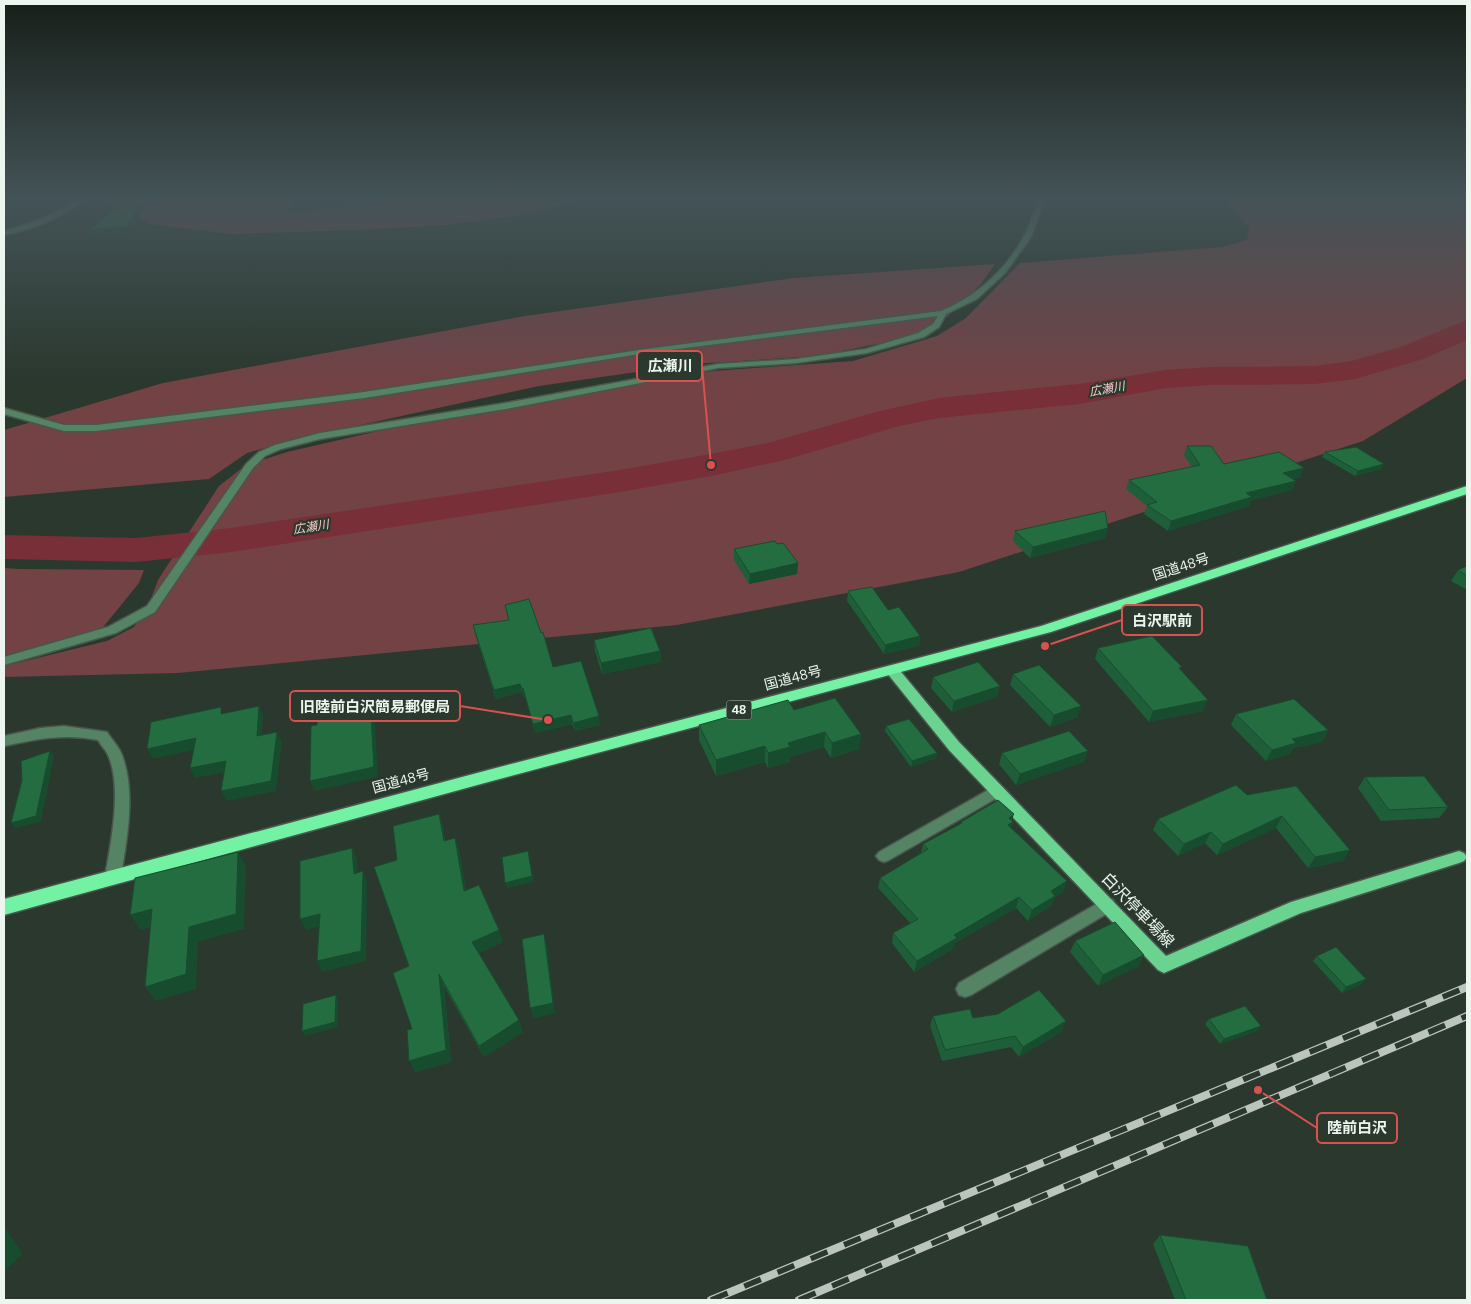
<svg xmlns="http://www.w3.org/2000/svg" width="1471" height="1304" font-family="Bitter,'Noto Sans JP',serif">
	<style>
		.green { fill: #724245 }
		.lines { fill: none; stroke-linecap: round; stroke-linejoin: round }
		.river { fill: #782f37; fill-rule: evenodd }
		.minor-casing { stroke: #49564d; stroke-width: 3 }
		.major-casing { stroke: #49564d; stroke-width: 3 }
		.highway-casing { stroke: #49564d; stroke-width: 3 }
		.minor { fill: #548463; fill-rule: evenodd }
		.major { fill: #6bd390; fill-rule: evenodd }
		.highway { fill: #72f2a2; fill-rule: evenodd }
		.rail-casing { stroke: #bbc5bd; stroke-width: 8 }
		.rail { stroke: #2a382e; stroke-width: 5.5; stroke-dasharray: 18; stroke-linecap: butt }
		.wall { fill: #1e5e38 }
		.shaded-wall { fill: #184c2e }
		.building { fill: #236d41; stroke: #184c2e }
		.labels { text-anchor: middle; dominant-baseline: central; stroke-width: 4.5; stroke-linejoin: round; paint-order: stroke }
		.far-water-label { font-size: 12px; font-style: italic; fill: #facbcd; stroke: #2a382e }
		.shield { fill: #2a382e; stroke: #b2bcb4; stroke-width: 1 }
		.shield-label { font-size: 12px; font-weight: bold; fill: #ecf5ee }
		.street-label { font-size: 14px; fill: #ecf5ee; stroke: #2a382e }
		.near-street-label { font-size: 16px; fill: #ecf5ee; stroke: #2a382e }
		.leader { fill: none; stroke: #da5150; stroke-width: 2 }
		.callout-dot { fill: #da5150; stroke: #2a382e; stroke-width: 2 }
		.callout { fill: #2a382e; stroke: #da5150; stroke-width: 2 }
		.callout-label { font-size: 15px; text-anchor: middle; font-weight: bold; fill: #ecf5ee }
	</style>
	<rect width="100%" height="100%" fill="#2a382e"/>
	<path class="green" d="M106 198H298L286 213 407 198H598L575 201 521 215 448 225 356 230 230 234 150 224 108 203Z
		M1219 198H1467V378L1363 441 959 572 677 625 178 673 4 677V666L107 641 134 627 149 604 158 580 219 486 246 465 287 452 504 402 654 378 713 371 853 361 937 336 966 318 1020 263 1222 247 1247 240 1249 227 1229 205Z
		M995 264 981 284 947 317 906 338 818 356 692 364 539 386 297 439 247 453 209 479 4 497V430L163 383 525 316 794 278Z
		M4 568 19 569 144 570 139 583 100 631 4 657Z"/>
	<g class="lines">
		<path class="river" d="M1467 320V340L1423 359 1355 379 1314 384 1210 385 1166 388 1079 404 939 418 899 426 785 460 711 476 620 492 231 552 136 562 4 559V535L136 538 231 528 620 470 711 454 768 443 880 411 939 398 1079 384 1166 370 1210 367 1314 366 1352 361 1401 347Z"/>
		<defs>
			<path id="minor" d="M78 198H85C62 219 33 229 4 235V231C31 224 55 215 78 198Z
				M1039 198H1045L1031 237 1005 273 977 299 946 314 939 327 924 337 867 353 796 363 718 368 511 408 320 439 281 449 265 456 253 468 155 612 116 633 4 665V657L108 627 147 606 246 464 259 452 275 445 320 433 511 402 718 364 796 359 866 349 918 333 933 324 938 316 646 353 364 398 96 431H64L4 414V408L64 425H96L364 392 646 349 941 311C991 290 1025 250 1039 198Z
				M64 726 107 732C112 740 119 747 122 755 136 792 127 838 121 876L119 881 113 883 107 881 105 876C111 843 123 784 107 753 104 748 100 744 98 740 65 733 36 739 4 746V736L41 728Z
				M997 785 1002 787 1004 791 1002 795 889 860 884 862 879 860 876 856 879 852Z
				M1107 898 1113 900 1115 905 1113 910 971 995 965 997 959 995 956 989 959 983Z"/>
			<path id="major" d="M892 666 897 667 959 742 1166 956 1291 902 1459 851 1464 853 1467 857 1464 861 1459 863 1301 913 1164 973 1158 970 949 750 887 673 886 670 887 667Z"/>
			<path id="highway" d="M1467 486V494L1051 632 492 781 4 915V899L492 769 1041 626Z"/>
		</defs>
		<use href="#minor" class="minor-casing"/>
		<use href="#major" class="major-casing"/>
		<use href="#highway" class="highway-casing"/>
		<use href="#minor" class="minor"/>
		<use href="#major" class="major"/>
		<use href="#highway" class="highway"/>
		<defs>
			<path id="rail" d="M711 1300 1467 987
				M799 1300 1467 1016"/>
		</defs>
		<use href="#rail" class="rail-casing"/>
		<use href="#rail" class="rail"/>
	</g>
	<path class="wall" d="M1187 446 1224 464 1300 477 1293 479 1296 481 1292 490 1251 500 1249 506 1168 531 1144 514 1147 506 1126 489 1129 480 1192 467 1184 455Z
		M1325 452 1382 469 1355 476 1322 457Z
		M1108 528 1105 538 1030 558 1013 541 1015 531Z
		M777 544 798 563 797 574 749 584 734 560V549Z
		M1467 566V590L1451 581 1458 570Z
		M848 591 888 610 920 636 919 646 884 654 847 601Z
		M505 605 553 667 600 725 575 731 572 724 535 733 525 697H523L522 692 496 699 475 634 473 625 508 620Z
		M594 640 660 651 661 662 602 674 595 651Z
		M1098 648 1203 711 1149 722 1095 659Z
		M1013 674 1081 706 1077 717 1050 727 1010 685Z
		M933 677 1000 686 997 697 952 712 931 688Z
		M794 710 861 734 859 749 831 758 824 747 790 757V762L768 768 765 762 716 776 699 740V725Z
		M1236 714 1328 730 1322 742 1293 748 1290 754 1266 761 1231 725Z
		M886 726 937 753 936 758 911 767 885 731Z
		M1002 753 1084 762 1016 785 999 764Z
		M1365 777 1448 807 1439 818 1381 821 1358 788Z
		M1296 786 1343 861 1308 868 1276 828 1217 855 1205 843 1178 856 1153 830 1158 819 1247 795Z
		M439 814 443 826 445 840 459 850 466 890 503 942 479 953 523 1032 484 1057 444 986 451 1062 415 1072 409 966 397 860Z
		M1012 821 1013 822 1011 828 1063 892 1055 897 1051 906 1028 921 1016 908 955 943 954 948 914 972 892 943 893 933 911 924 878 888 880 878 921 853 923 844 960 824 961 822Z
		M1075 941 1139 966 1098 986 1070 952Z
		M1317 956 1362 984 1342 993 1313 961Z
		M933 1016 973 1018 1066 1021 1061 1032 1019 1057 1011 1047 942 1061 930 1026Z
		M1209 1019 1257 1031 1220 1044 1205 1024Z
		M1160 1235 1267 1300H1175L1153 1244Z"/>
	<path class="shaded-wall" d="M145 198H151L129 232 91 236 89 230Z
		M1384 464 1382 469 1355 476 1358 471Z
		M1304 468 1300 477 1279 482 1283 473Z
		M1296 481 1292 490 1251 500 1249 506 1168 531 1171 521 1246 493Z
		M1108 528 1105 538 1030 558 1033 547Z
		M798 563 797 574 749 584 750 574Z
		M920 636 919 646 884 654 885 645Z
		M660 651 661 662 602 674 601 663Z
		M520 684 522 692 496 699 494 690Z
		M1000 686 997 697 952 712 954 701Z
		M523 688 525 697H523L522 689Z
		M352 697 355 708 354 728 350 718Z
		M1208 700 1203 711 1149 722 1153 711Z
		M259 706 263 716 261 746 257 736Z
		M1081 706 1077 717 1050 727 1054 715Z
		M371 714 375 724 378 777 315 791 310 781Z
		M571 715 572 724 535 733 533 724Z
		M599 716 600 725 575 731 573 723Z
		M1328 730 1322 742 1293 748 1290 754 1266 761 1272 750 1292 739Z
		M277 732 282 742 276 791 227 801 221 791Z
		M825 732 824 747 790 757V762L768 768V753L788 743Z
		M861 734 859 749 831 758 832 743Z
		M196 738 202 748 153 759 147 749Z
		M765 746V762L716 776V760Z
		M50 751 54 757 41 822 15 828 11 823Z
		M1088 751 1084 762 1016 785 1020 774Z
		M937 753 936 758 911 767 912 761Z
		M226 761 232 771 195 778 190 768Z
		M439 814 443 826 447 853 444 841Z
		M1014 814 1011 823 1013 822 1010 832 1005 836 1009 818Z
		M1282 816 1276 828 1217 855 1223 844Z
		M1211 832 1205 843 1178 856 1184 844Z
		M455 838 459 850 468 903 464 891Z
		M352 848 357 859 358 885 354 874Z
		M1350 850 1343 861 1308 868 1315 857Z
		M238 852 246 867 244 929 198 942 196 989 156 1001 145 987 189 927Z
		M529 856 534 882 507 888 505 883Z
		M363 871 367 883 366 961 322 972 317 961Z
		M1067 881 1063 892 1055 897 1051 906 1028 921 1032 910 1051 891Z
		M1019 897 1016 908 955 943 954 948 914 972 917 961 954 935Z
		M152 909 162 924 141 930 130 915Z
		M320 914 325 925 306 930 300 919Z
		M499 930 503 942 476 954 472 942Z
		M544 934 547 945 555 1013 533 1019 530 1008Z
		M1144 955 1139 966 1098 986 1103 975Z
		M439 974 444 986 451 1062 415 1072 409 1061Z
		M1366 979 1362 984 1342 993 1346 987Z
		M336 995 338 1000V1027L305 1036 302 1031Z
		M519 1020 523 1032 484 1057 479 1046Z
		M1066 1021 1061 1032 1019 1057 1023 1047Z
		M1261 1026 1257 1031 1220 1044 1224 1039Z
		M4 1227 23 1254 4 1271Z"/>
	<path class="building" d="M128 198H145L126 226 89 230Z
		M1187 446H1211L1224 464 1279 452 1304 468 1283 473 1296 481 1246 493 1252 497 1171 521 1147 505 1157 502 1129 480 1200 465Z
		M1356 447 1384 464 1358 471 1325 452Z
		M1105 511 1108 528 1033 547 1015 531Z
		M775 541 777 544 783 543 798 563 750 574 734 549Z
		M1467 566V576L1458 570Z
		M872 587 888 610 899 607 920 636 885 645 848 591Z
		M529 599 541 633 543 632 553 667 581 661 599 716 573 723 571 715 533 724 523 688 522 689 520 684 494 690 473 625 509 620 505 605Z
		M651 628 660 651 601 663 594 640Z
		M1152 636 1182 667 1179 668 1208 700 1153 711 1098 648Z
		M978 662 1000 686 954 701 933 677Z
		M1039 665 1081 706 1054 715 1013 674Z
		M352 697 350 718 371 714 374 767 310 781 311 726 317 725 319 703Z
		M835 698 861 734 832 743 825 732 788 743 790 747 768 753 765 746 716 760 699 725 788 700 794 710Z
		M1294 699 1328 730 1292 739 1296 743 1272 750 1236 714Z
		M259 706 257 736 277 732 271 781 221 791 226 761 190 768 196 738 147 749 151 722 221 707V714Z
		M909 719 937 753 912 761 886 726Z
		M1069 731 1088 751 1020 774 1002 753Z
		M50 751 36 816 11 823 22 780 21 761Z
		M1424 776 1448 807 1389 810 1365 777Z
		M1236 785 1247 795 1296 786 1350 850 1315 857 1282 816 1223 844 1211 832 1184 844 1158 819Z
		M998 800 1014 814 1009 818 1013 822 1008 825 1067 881 1051 891 1055 896 1032 910 1019 897 954 935 957 938 917 961 893 933 918 919 880 878 928 849 923 844 962 823 961 822Z
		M439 814 444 841 455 838 464 891 479 885 499 930 472 942 519 1020 479 1046 439 974 446 1050 409 1061 407 1030 412 1029 393 973 409 966 374 867 397 860 393 826Z
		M352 848 354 874 363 871 361 951 317 961 320 914 300 919V861Z
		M528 851 532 876 505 883 502 857Z
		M238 852 236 914 189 927 186 974 145 987 152 909 130 915 135 878Z
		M1115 922 1144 955 1103 975 1075 941Z
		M544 934 553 1003 530 1008 522 939Z
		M1336 947 1366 979 1346 987 1317 956Z
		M1039 990 1066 1021 1023 1047 1015 1036 945 1050 933 1016 970 1009 973 1018 998 1014Z
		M336 995 335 1022 302 1031 303 1004Z
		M1245 1006 1261 1026 1224 1039 1209 1019Z
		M1160 1235 1248 1246 1267 1300H1186Z"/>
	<linearGradient id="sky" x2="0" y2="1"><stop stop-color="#171f19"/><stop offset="0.52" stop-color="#445357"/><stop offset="1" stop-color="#445357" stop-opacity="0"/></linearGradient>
	<rect width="1471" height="381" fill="url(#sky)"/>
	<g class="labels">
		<g class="far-water-label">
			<text transform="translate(1107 389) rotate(-10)">広瀬川</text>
			<text transform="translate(311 527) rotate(-9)">広瀬川</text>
		</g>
		<rect class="shield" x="726.5" y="700.5" width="25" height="19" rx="4"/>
		<g class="shield-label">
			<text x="739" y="710">48</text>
		</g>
		<g class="street-label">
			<text transform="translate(1181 567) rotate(-18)">国道48号</text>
			<text transform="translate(793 678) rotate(-15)">国道48号</text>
			<text transform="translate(401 781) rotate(-15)">国道48号</text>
		</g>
		<g class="near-street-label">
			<text transform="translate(1138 910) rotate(46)">白沢停車場線</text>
		</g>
	</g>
	<path class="leader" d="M711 465L702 366M1045 646L1122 620M548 720L460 706M1258 1090L1317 1128"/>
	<g class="callout-dot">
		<circle cx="711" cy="465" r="5"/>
		<circle cx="1045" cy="646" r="5"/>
		<circle cx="548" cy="720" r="5"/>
		<circle cx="1258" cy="1090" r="5"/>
	</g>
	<g class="callout">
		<rect x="637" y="351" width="65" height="30" rx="5"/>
		<rect x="1122" y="605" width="80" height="30" rx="5"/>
		<rect x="290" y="691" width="170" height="30" rx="5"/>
		<rect x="1317" y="1113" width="80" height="30" rx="5"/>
	</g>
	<g class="callout-label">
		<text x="670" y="371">広瀬川</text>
		<text x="1162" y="626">白沢駅前</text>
		<text x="375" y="712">旧陸前白沢簡易郵便局</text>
		<text x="1357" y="1133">陸前白沢</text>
	</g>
	<rect width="1471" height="1304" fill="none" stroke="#ecf5ee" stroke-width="10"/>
</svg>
